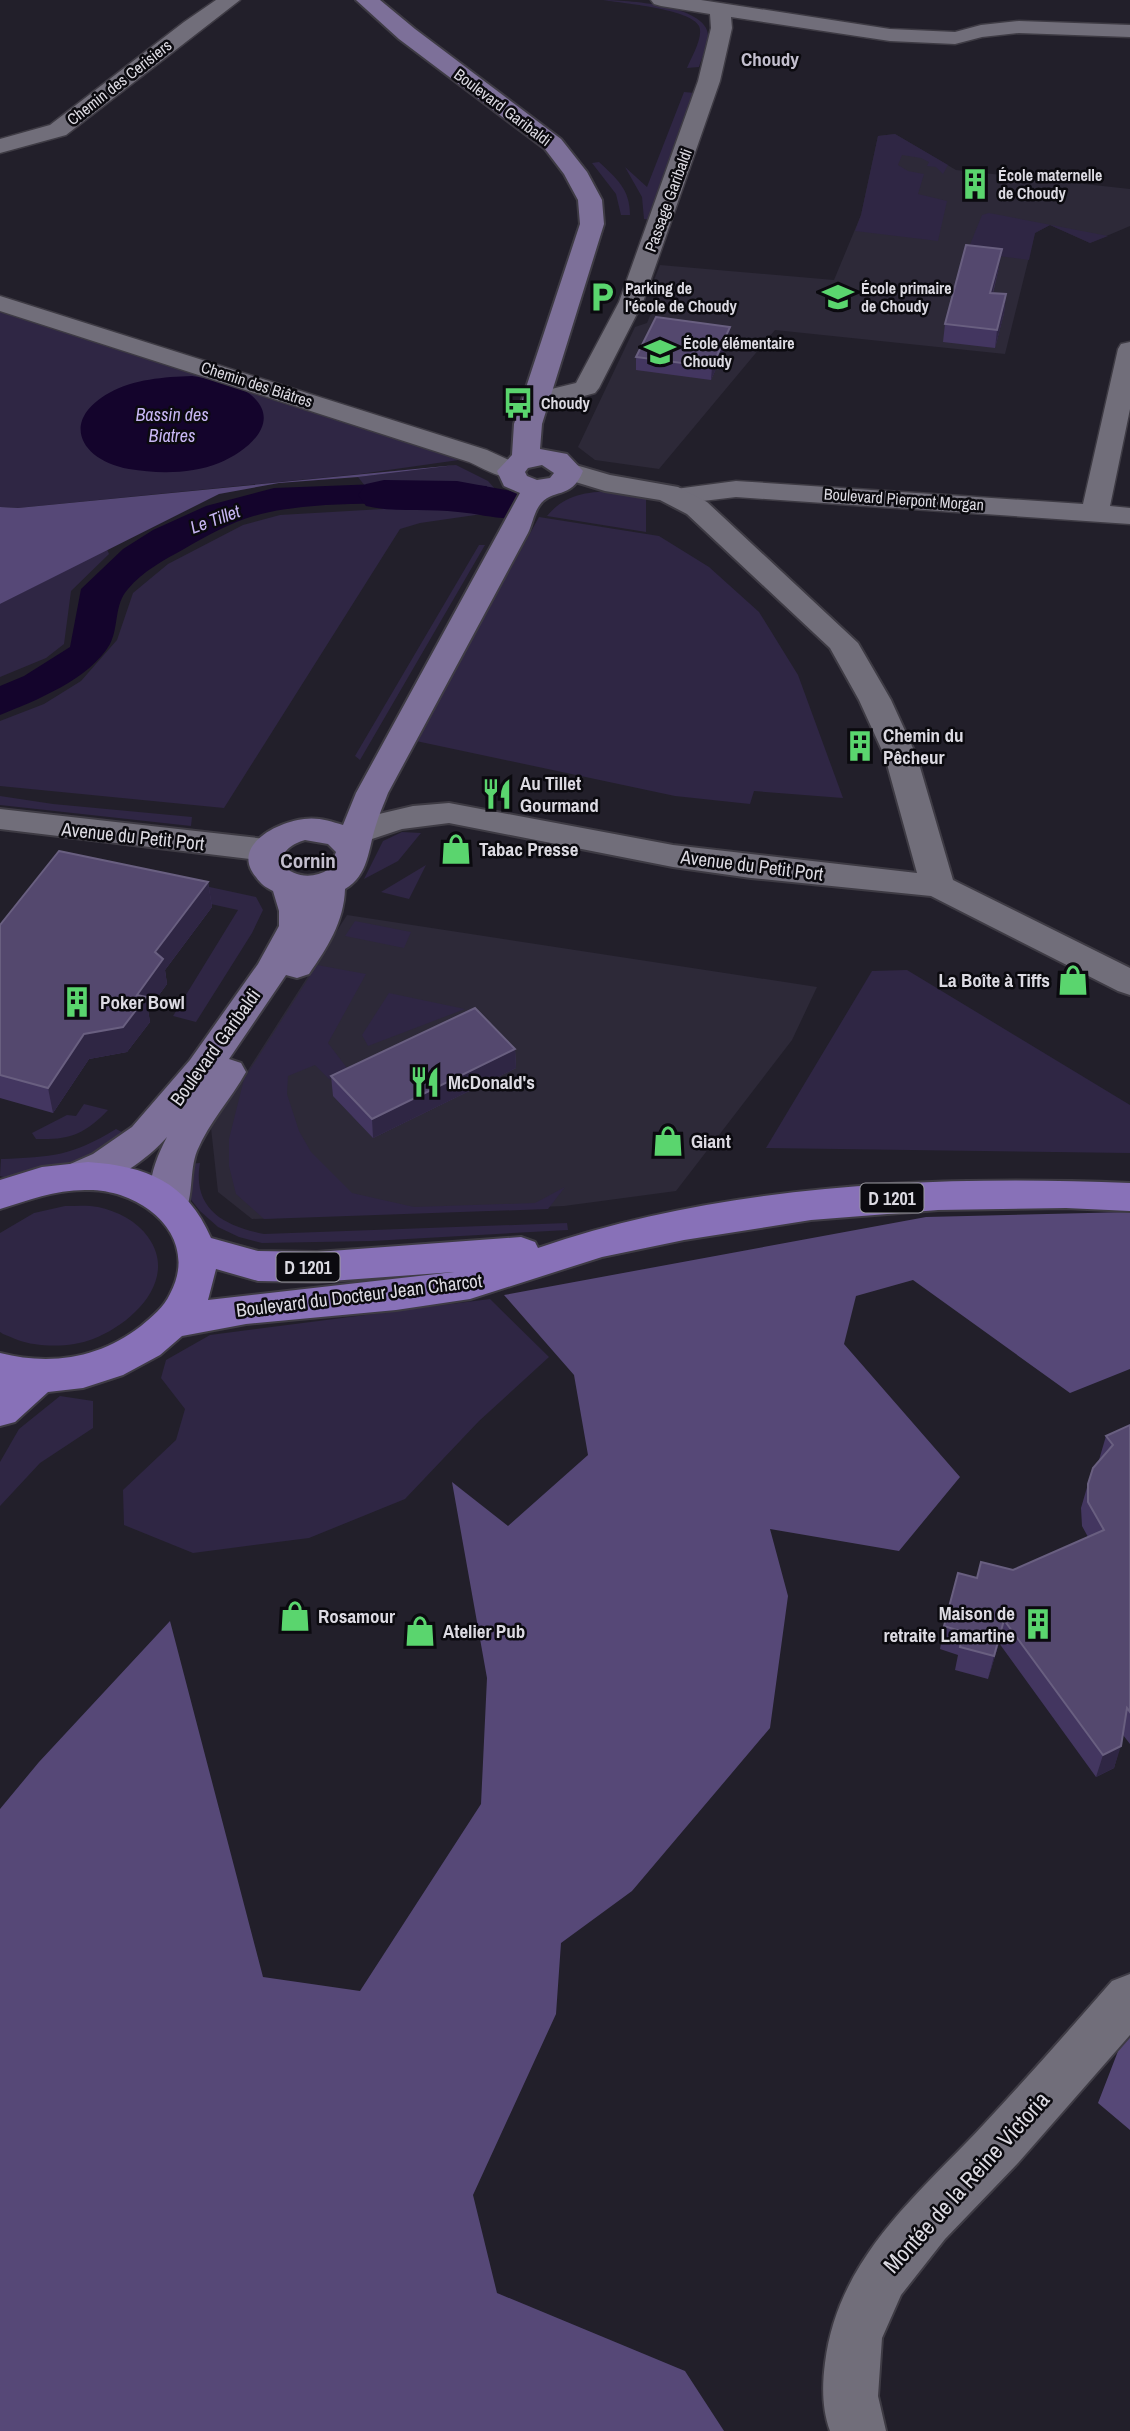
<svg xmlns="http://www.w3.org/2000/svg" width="1130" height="2431" font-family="'Archivo Narrow',sans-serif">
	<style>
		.built { fill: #2d2938 }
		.green { fill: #2f2644 }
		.forest { fill: #564877 }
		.water { fill: #14042c }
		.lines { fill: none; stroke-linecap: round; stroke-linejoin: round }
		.river { fill: #14042c; fill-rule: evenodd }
		.minor-casing { stroke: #3e3b44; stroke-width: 3 }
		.tertiary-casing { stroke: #3e3b44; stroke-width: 4 }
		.secondary-casing { stroke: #3e3b44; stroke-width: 4 }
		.primary-casing { stroke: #3e3b44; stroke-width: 4 }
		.minor { fill: #716e7a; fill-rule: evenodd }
		.tertiary { fill: #716e7a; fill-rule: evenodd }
		.secondary { fill: #7d7099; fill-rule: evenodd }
		.primary { fill: #8871b8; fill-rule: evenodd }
		.wall { fill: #433660 }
		.shaded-wall { fill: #2f2644 }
		.building { fill: #54486e; stroke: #695f80; stroke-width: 2 }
		.labels { text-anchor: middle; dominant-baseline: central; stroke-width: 5; stroke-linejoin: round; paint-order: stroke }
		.far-street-label { font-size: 16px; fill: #dcdae2; stroke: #0b0a0f }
		.far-poi-label { font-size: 16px; font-weight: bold; fill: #dcdae2; stroke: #0b0a0f; text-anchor: start }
		.far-water-label { font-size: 18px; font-style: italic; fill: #c8b7f4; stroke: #0b0a0f }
		.shield { fill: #0b0a0f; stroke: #9d9ca3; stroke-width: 2 }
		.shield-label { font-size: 18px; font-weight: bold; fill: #dcdae2 }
		.far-quarter-label { font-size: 19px; font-weight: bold; fill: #c3bfce; stroke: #0b0a0f }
		.poi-label { font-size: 19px; font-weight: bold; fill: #dcdae2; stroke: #0b0a0f; text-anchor: start }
		.street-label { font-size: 19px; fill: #dcdae2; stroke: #0b0a0f }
		.neighbourhood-label { font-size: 21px; font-weight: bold; fill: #c3bfce; stroke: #0b0a0f }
		.near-street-label { font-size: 23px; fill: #dcdae2; stroke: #0b0a0f }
	</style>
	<rect width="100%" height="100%" fill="#221f2a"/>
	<path class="built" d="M895 134 956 170 1130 189V226L1090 243 1050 225 1035 233 1005 354 775 330 659 469 595 460 578 447 635 327 647 323 660 291 652 285 660 265 834 280 861 215 878 136Z
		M347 915 817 987 792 1040 676 1191 564 1206 252 1219 218 1192 211 1128Z"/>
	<path class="green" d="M603 0C625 0 707 5 708 35 709 44 702 57 699 67L687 68C691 58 704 37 699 26 691 9 621 3 603 0Z
		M684 92 695 93 652 220 644 219 642 197 625 167 647 187Z
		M895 134 948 165 943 174 936 167 927 166 929 162 921 158 902 155 898 165 908 171 924 174 918 194 947 201 938 241 855 231 861 215 878 136Z
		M599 162C617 179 630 189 630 215H621L616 194 592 163Z
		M989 213 1108 236 1090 243 1050 225 1035 233 1029 260 967 252 982 215Z
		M0 309 466 459 360 474 18 508 0 507Z
		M456 465 488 481 505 500 496 512 420 523 400 529 224 808 0 786V721L44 704 81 681 117 640 133 593 168 564 243 525 280 515 383 509 358 477Z
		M615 491 646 499V532L547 516C566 493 588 492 615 491Z
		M539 517 659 536 709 567 759 612 798 675 843 798 754 791 750 804 675 796 416 741Z
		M479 545H485L360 760 355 756Z
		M107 549 109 554 71 591 64 644 46 658 0 677V604Z
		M0 796 53 804 192 817 191 826 0 805Z
		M402 832 421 833 398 861 364 879 383 841Z
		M89 861 256 897 263 910 252 933 196 1022 173 1016 238 910 79 875Z
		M426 865 409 899 381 892Z
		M355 921 411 932 404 948 345 936Z
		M317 965 366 974 328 1043 350 1072 329 1079 315 1065 288 1076 287 1094 299 1131 311 1152 352 1193 414 1207 535 1203 565 1187 548 1209 264 1219 236 1194 229 1166V1139L244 1079Z
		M907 970 1130 1105V1153L766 1148 872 971Z
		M389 993 465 1009 368 1046 362 1035Z
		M84 1104 108 1110C84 1135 69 1140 36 1139L32 1133 67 1115 76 1116Z
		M116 1129 126 1134 97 1152 66 1164 28 1171 7 1178 0 1176 1 1159C52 1157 72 1156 116 1129Z
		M200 1163C192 1209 224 1226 264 1234L567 1223 568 1230 372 1241 262 1243 239 1237 218 1227 200 1211 188 1196V1164Z
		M65 1206C76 1206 88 1205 98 1207 117 1211 137 1221 148 1237 179 1280 132 1324 93 1339 75 1346 53 1347 34 1344 24 1343 13 1338 3 1334L0 1332V1233L34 1213Z
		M490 1299 549 1357 479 1421 405 1499 309 1538 193 1553 124 1525 123 1490 176 1440 185 1409 161 1378 166 1360 210 1335Z
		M60 1396 93 1401V1428L40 1463 0 1506V1462L19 1429Z"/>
	<path class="forest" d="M456 465 358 477 279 483 219 494 0 604V507L18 508Z
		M1130 1212V1369L1070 1393 913 1280 856 1296 844 1344 960 1477 899 1551 770 1529 788 1596 770 1728 632 1891 561 1943 556 2014 473 2195 497 2293 685 2371 724 2431H0V1809L39 1762 170 1621 263 1977 360 1991 481 1804 487 1678 452 1482 508 1526 588 1455 574 1375 504 1295 926 1217Z
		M1130 2020V2130L1098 2103Z"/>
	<path class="water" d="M192 376C209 379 228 381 244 390 287 417 251 450 219 463 192 474 158 474 129 469 81 461 59 421 109 393 134 379 164 377 192 376Z
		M404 483 487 486 478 507C415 504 321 499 261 514 233 521 208 535 184 549 164 560 143 571 128 589 114 604 119 627 110 644 90 679 35 701 0 715V686L24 676 70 647 81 589 123 549 153 530 206 506 274 488Z"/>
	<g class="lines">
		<path class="river" d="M384 480 457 481 527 494 535 505 527 516C503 522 483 514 458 512 427 508 396 513 366 506L358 495 366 484Z"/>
		<defs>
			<path id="minor" d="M216 0H240L66 135 0 153V139L50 125 184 22Z
				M651 0H701L890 29 955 32 981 25 1019 21 1130 25V37L1019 33 982 37 955 44 890 41 731 17 732 28 720 81 643 302 599 388 595 393C575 398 547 410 527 405L523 400 527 395 576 383 619 302 698 81 711 28 710 14 661 6 654 4Z
				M0 296 487 450 520 465 524 471 520 477C502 481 485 469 469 462L0 311Z
				M1130 342V409L1110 506 1130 508V524L736 497 678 504 668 502 665 496 668 490 736 481 1083 504 1118 349 1121 344Z"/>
			<path id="tertiary" d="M569 463 610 475 678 487 707 502 858 643 891 700 917 757 953 880 1130 968V995L1118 991 931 896 751 878 673 867 449 823 402 829 357 844 345 840 340 833 345 826 379 814 413 806 449 803 673 845 917 873 885 757 859 700 830 648 687 514 660 500 605 491 559 477 555 471 559 465Z
				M0 809 266 839 278 842 283 850 278 858 266 861 0 829Z
				M1130 1974V2035L1018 2163 945 2239 901 2295 882 2338 878 2396 886 2431H830C822 2409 822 2386 825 2363 838 2258 917 2196 984 2124 1028 2077 1070 2029 1112 1981Z"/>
			<path id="secondary" d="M356 0H380L415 29 561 139 587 172 602 200 604 224 542 424 540 449 567 454 583 471C571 501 552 487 539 506 534 513 532 525 528 533L388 793C384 804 379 814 376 825 368 849 369 875 345 889 344 922 327 948 309 974L297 978 286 975 229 1059 241 1063 246 1072C231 1099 209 1122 197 1151 189 1171 194 1196 184 1214L170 1218 156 1214C143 1190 155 1160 167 1137 146 1161 100 1195 68 1185L62 1175 68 1165 93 1154 132 1127 190 1060 258 964 279 926V911L273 891C265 887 261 884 256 877 230 846 277 822 304 819 318 817 330 821 343 825L356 793 520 493 504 486 497 471 512 455 514 424 580 224 578 200 564 174 545 149 399 39ZM542 465 554 473 550 478 537 480 527 476 525 472 528 468ZM305 840 328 844 336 852 329 869C314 879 294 878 282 864 282 850 292 844 305 840Z"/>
			<path id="primary" d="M88 1162C146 1166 187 1182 211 1238L258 1251 317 1252 521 1237 535 1242 538 1248C724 1184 935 1175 1130 1183V1211L1066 1208 938 1210 811 1220 684 1240 602 1257 470 1299 396 1310 246 1324 182 1336 160 1355 123 1375 83 1388 48 1392 15 1422 0 1426V1353C51 1366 100 1358 141 1326 152 1317 164 1307 170 1294 201 1236 142 1190 89 1190 57 1189 29 1200 0 1209V1180L42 1167ZM216 1269 258 1281 317 1282 454 1272 208 1300Z"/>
		</defs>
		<use href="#minor" class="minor-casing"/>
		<use href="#tertiary" class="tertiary-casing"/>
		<use href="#secondary" class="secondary-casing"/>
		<use href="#primary" class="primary-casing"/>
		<use href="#minor" class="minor"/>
		<use href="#tertiary" class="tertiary"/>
		<use href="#secondary" class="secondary"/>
		<use href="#primary" class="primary"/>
	</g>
	<path class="wall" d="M999 267 993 293 1006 294 1004 313 995 348 943 342 945 324Z
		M730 327 729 339 711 380 636 370V357Z
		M208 882 212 907 165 970 167 984 148 1010 150 1022 127 1052 89 1059 53 1113 0 1098V925Z
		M515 1049 516 1068 373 1138 333 1096 331 1076Z
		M1130 1425V1744L1123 1735 1114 1768 1096 1777 999 1643 988 1679 955 1670 958 1655 940 1649 944 1626 977 1578 1013 1570 1088 1537 1082 1526 1081 1508 1088 1484 1100 1461 1099 1460 1106 1436Z"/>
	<path class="shaded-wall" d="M1002 249 999 267 988 311 990 293Z
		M1006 294 1004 313 995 348 997 330Z
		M730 327 729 339 711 380 712 367Z
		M208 882 212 907 165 970 167 984 148 1010 150 1022 127 1052 89 1059 53 1113 48 1088 84 1034 137 995 155 952Z
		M515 1049 516 1068 373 1138 372 1119Z
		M1004 1620 999 1643 988 1679 994 1656Z
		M1121 1746 1114 1768 1096 1777 1103 1755Z"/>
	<path class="building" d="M966 245 1002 249 990 293 1006 294 997 330 945 324Z
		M656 317 730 327 712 367 636 357Z
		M59 851 208 882 155 952 163 959 137 995 146 997 123 1027 84 1034 48 1088 0 1075V925Z
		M475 1008 515 1049 372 1119 331 1076Z
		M1130 1425V1712L1127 1708 1121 1746 1103 1755 1004 1620 994 1656 960 1647 963 1632 944 1626 958 1573 977 1578 981 1562 1013 1570 1104 1530 1088 1502V1484L1093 1468 1113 1445 1106 1436Z"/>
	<defs>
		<symbol id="building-bare" viewBox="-9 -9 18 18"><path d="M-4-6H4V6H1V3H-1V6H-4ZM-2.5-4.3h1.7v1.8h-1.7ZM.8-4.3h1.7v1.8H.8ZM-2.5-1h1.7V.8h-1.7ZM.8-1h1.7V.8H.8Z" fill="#5ad56e" stroke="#0b0a0f" stroke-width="2.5" paint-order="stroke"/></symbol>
		<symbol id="parking-bare" viewBox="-9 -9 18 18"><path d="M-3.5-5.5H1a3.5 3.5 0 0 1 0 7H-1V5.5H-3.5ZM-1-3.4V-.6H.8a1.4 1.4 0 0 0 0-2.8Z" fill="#5ad56e" stroke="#0b0a0f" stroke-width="2.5" paint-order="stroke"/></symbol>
		<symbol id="school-bare" viewBox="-9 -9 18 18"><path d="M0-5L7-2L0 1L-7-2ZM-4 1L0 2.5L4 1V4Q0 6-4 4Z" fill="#5ad56e" stroke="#0b0a0f" stroke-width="2.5" paint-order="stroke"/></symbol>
		<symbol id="bus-bare" viewBox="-9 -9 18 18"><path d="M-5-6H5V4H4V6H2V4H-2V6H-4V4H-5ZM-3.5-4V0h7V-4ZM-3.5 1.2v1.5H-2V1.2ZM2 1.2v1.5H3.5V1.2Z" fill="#5ad56e" stroke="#0b0a0f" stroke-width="2.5" paint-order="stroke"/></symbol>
		<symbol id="restaurant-bare" viewBox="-9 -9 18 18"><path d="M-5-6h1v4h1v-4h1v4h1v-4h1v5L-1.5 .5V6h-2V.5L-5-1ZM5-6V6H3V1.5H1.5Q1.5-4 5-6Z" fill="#5ad56e" stroke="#0b0a0f" stroke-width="2.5" paint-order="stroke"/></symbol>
		<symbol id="shop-bare" viewBox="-9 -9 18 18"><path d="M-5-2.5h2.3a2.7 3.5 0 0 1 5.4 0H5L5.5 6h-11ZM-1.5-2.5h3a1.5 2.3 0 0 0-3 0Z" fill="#5ad56e" stroke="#0b0a0f" stroke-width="2.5" paint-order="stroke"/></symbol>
	</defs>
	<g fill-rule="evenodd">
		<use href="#building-bare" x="953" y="162" width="44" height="44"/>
		<use href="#parking-bare" x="580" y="275" width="44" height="44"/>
		<use href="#school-bare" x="816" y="275" width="44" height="44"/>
		<use href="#school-bare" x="638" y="330" width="44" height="44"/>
		<use href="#bus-bare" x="496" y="381" width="44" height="44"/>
		<use href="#building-bare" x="838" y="724" width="44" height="44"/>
		<use href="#restaurant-bare" x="475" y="772" width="44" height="44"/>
		<use href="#shop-bare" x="434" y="827" width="44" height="44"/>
		<use href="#shop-bare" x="1051" y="958" width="44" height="44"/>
		<use href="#building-bare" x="55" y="980" width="44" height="44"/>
		<use href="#restaurant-bare" x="403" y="1060" width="44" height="44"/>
		<use href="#shop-bare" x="646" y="1119" width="44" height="44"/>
		<use href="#shop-bare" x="273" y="1594" width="44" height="44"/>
		<use href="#building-bare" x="1016" y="1602" width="44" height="44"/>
		<use href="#shop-bare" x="398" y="1609" width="44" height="44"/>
	</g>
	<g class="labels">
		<g class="far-street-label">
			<text transform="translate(119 82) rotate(-38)">Chemin des Cerisiers</text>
			<text transform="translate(503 107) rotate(37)">Boulevard Garibaldi</text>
			<text transform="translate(668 200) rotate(-70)">Passage Garibaldi</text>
			<text transform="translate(257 384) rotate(18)">Chemin des Biâtres</text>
			<text transform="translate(904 499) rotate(4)">Boulevard Pierpont Morgan</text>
		</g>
		<g class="far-poi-label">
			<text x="998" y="175">École maternelle<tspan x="998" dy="18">de Choudy</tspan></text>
			<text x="625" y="288">Parking de<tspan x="625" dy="18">l'école de Choudy</tspan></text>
			<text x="861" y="288">École primaire<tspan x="861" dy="18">de Choudy</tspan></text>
			<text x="683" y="343">École élémentaire<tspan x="683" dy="18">Choudy</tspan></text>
			<text x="541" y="403">Choudy</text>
		</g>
		<g class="far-water-label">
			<text x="172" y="414">Bassin des<tspan x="172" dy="21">Biatres</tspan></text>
			<text transform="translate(215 519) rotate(-20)">Le Tillet</text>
		</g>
		<g class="shield">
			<rect x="860.5" y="1183.5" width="63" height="29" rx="5"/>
			<rect x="276.5" y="1252.5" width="63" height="29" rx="5"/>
		</g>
		<g class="shield-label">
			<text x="892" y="1198">D 1201</text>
			<text x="308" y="1267">D 1201</text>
		</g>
		<g class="far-quarter-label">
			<text x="770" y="59">Choudy</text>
		</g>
		<g class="poi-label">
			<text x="883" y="735">Chemin du<tspan x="883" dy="22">Pêcheur</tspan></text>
			<text x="520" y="783">Au Tillet<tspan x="520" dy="22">Gourmand</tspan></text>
			<text x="479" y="849">Tabac Presse</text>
			<text x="1050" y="980" text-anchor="end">La Boîte à Tiffs</text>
			<text x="100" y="1002">Poker Bowl</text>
			<text x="448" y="1082">McDonald's</text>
			<text x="691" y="1141">Giant</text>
			<text x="1015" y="1613" text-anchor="end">Maison de<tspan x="1015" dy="22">retraite Lamartine</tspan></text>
			<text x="318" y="1616">Rosamour</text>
			<text x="443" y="1631">Atelier Pub</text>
		</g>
		<g class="street-label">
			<text transform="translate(133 836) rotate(6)">Avenue du Petit Port</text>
			<text transform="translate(752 865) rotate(7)">Avenue du Petit Port</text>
			<text transform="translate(215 1047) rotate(-54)">Boulevard Garibaldi</text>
			<text transform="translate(359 1295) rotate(-7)">Boulevard du Docteur Jean Charcot</text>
		</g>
		<g class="neighbourhood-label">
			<text x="308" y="860">Cornin</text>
		</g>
		<g class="near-street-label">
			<text transform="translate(966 2182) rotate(-48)">Montée de la Reine Victoria</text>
		</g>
	</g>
</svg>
